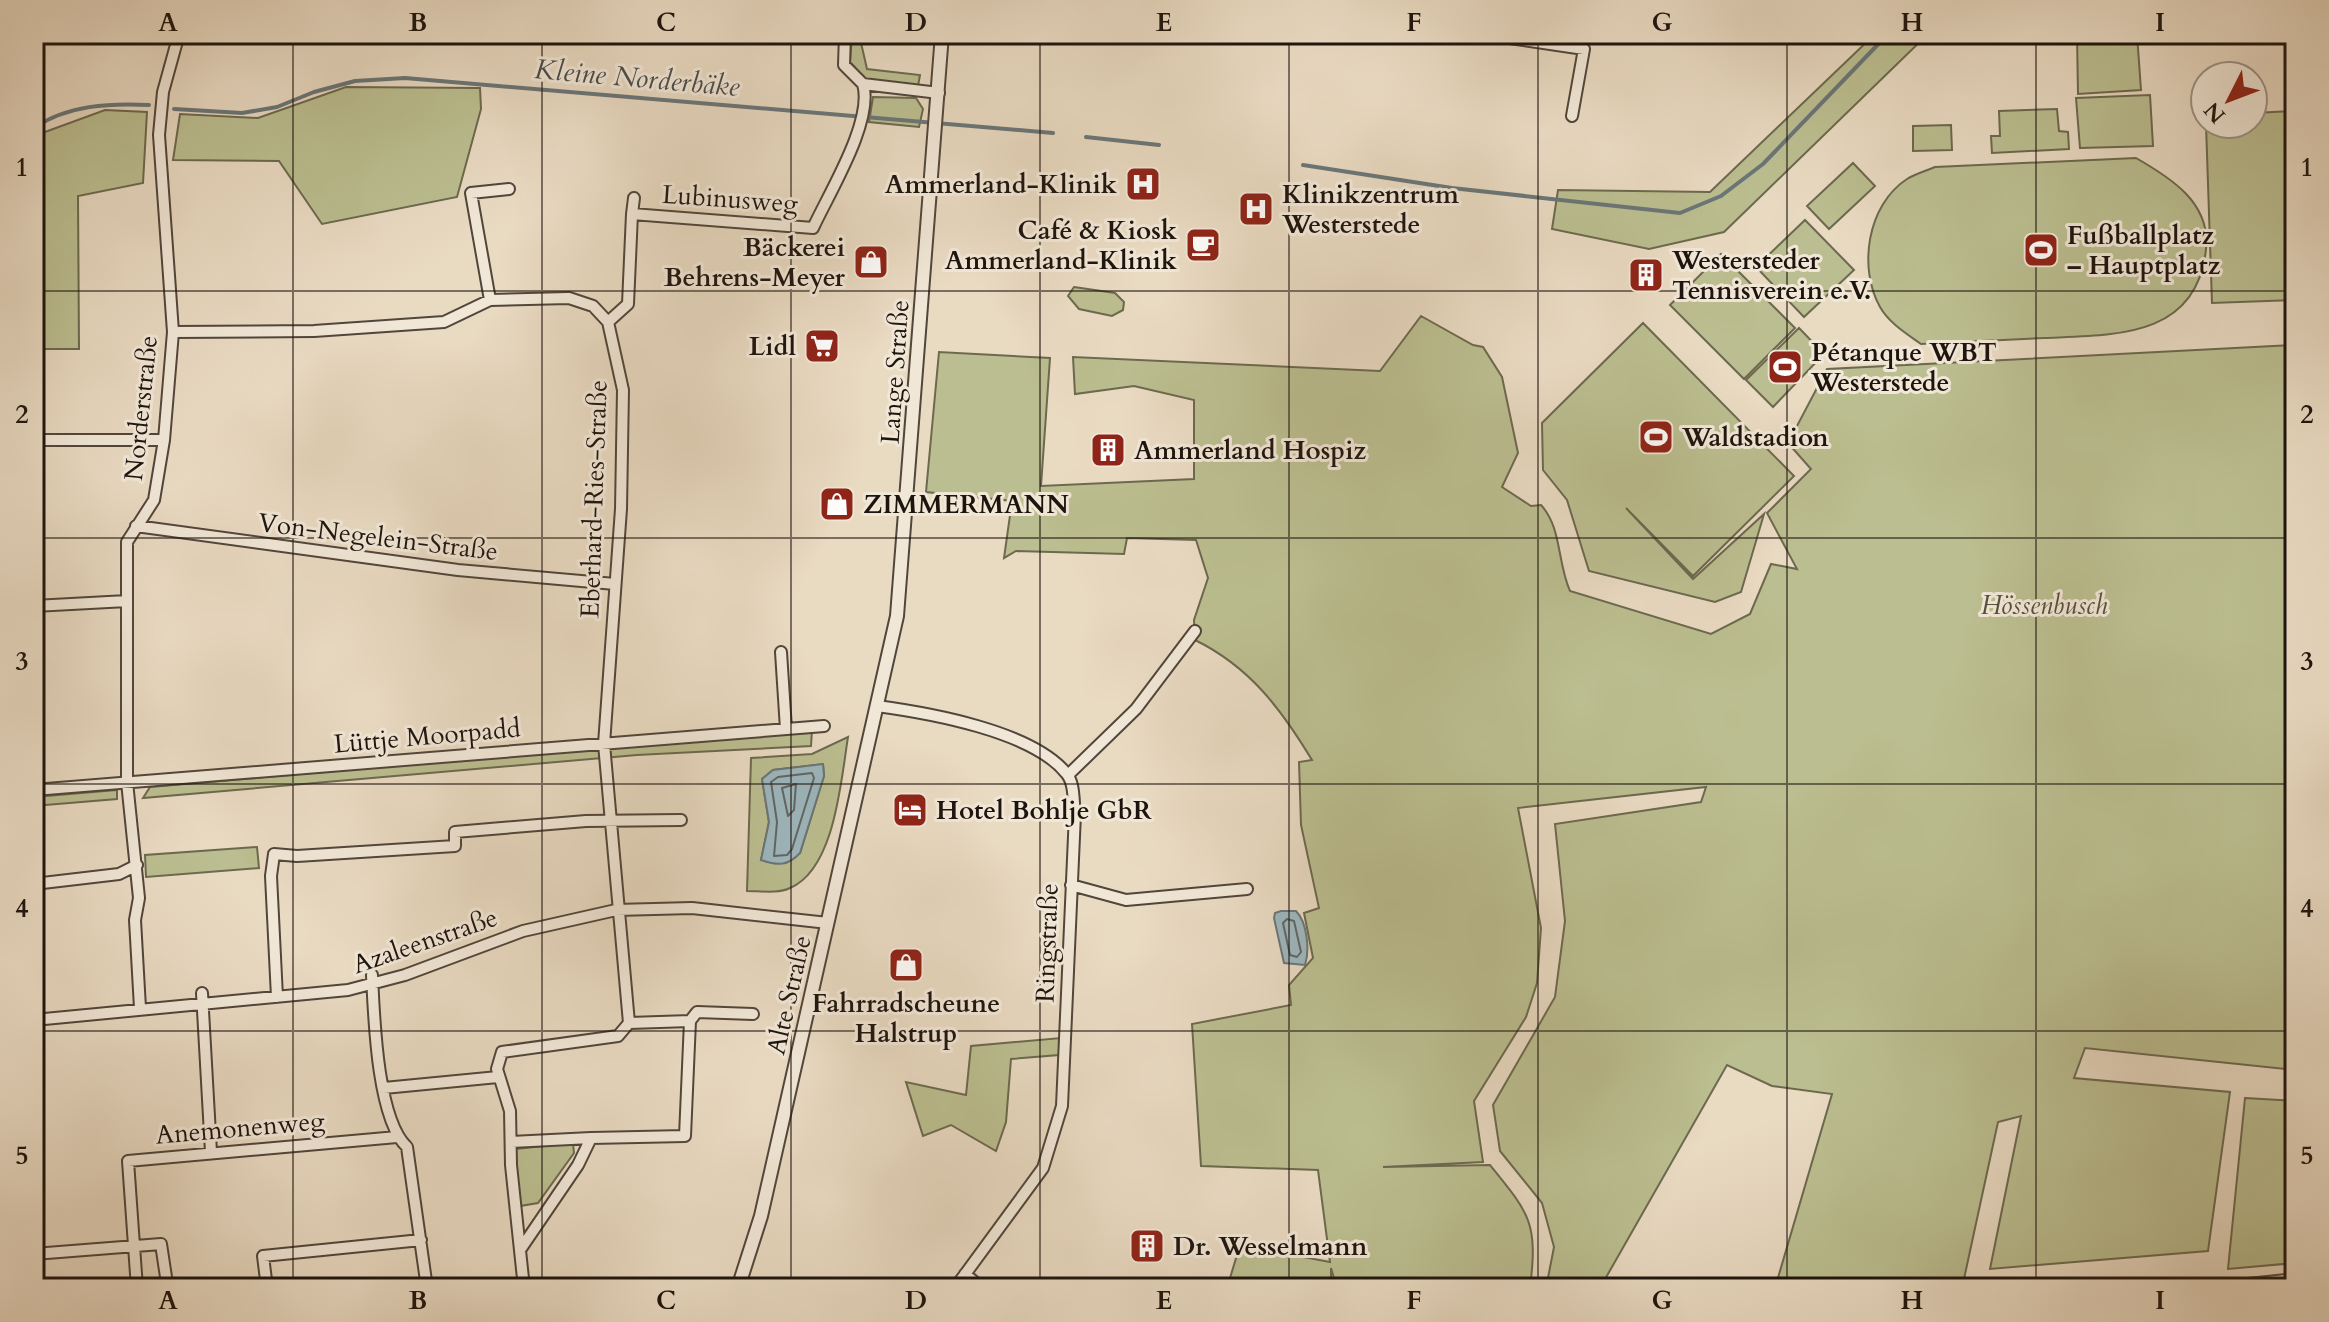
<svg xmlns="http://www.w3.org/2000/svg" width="2329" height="1322" font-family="Cardo,serif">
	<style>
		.green { fill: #bbbe90; stroke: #6c694f; stroke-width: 2; fill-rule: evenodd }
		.water { fill: #9db7be; stroke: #6a7678; stroke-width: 2 }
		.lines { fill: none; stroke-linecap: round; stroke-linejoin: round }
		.shore { stroke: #5e6666; stroke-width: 2 }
		.stream { stroke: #6a7678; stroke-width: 4 }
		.minor-casing { stroke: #51463b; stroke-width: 14 }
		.tertiary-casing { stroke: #51463b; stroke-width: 16 }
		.minor { stroke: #f1e7d7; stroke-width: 10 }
		.tertiary { stroke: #f1e7d7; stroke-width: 12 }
		.grid { fill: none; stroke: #1e140e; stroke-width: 2; stroke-opacity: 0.55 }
		.labels { text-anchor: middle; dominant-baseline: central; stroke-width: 6; stroke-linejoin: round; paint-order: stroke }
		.poi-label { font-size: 26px; font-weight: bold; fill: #1e140e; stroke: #f1e7d7; text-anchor: start }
		.street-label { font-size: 26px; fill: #1e140e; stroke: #f1e7d7 }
		.park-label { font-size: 26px; font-style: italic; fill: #55503c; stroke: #f1e7d7 }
		.water-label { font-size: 28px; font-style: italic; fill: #4a4d4c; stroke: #f1e7d7 }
		.neatline { fill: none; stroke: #1e140e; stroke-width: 3 }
		.grid-label { font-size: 26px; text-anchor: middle; font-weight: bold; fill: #1e140e }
	</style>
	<rect width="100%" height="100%" fill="#e9dac2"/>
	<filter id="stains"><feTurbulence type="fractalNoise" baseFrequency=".0025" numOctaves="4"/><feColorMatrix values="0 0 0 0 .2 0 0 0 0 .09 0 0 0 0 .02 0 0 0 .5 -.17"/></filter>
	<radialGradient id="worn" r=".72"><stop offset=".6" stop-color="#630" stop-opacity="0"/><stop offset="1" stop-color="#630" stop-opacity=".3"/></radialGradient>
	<path class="green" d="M852 34H859L867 69 920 75 918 86 865 79 850 62Z
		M1875 34H1928L1724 232 1649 249 1552 229 1558 190 1710 192Z
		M2077 34H2137L2141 90 2078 94Z
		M346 87 480 88 481 109 457 197 322 224 279 161 173 160 180 114 258 118Z
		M2150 95 2153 146 2080 148 2076 98Z
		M873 97 916 98 923 109 919 127 869 122Z
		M2057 109 2059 131 2068 132 2069 149 1992 153 1991 136H2000L1999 111Z
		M105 110 147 112 143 183 78 196 79 349H34V136Z
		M2295 111V300L2212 303 2206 124H2253V113Z
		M1951 125 1952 150 1913 151V126Z
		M2136 158C2171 178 2211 203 2206 249 2197 339 2113 335 2044 338 2003 340 1962 342 1921 344 1907 334 1889 323 1880 307 1858 268 1867 205 1907 179 1915 174 1926 171 1935 167Z
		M1853 163 1875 186 1829 229 1807 206Z
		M1805 220 1854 270 1804 317 1756 267Z
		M1721 254 1795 328 1744 379 1670 305Z
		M1074 287 1115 293 1124 302 1123 310 1112 316 1079 309 1068 296Z
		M1421 316 1473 345 1483 347 1502 377 1518 453 1502 487 1531 506 1541 505C1562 528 1557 562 1570 591L1711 634 1750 614 1771 564 1797 569 1767 513 1811 469 1788 443 1827 369 2295 345V1070L2085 1048 2074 1078 2230 1092 2208 1251 1990 1269 2021 1116 1998 1122 1962 1288H1775L1832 1094 1772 1086 1727 1065 1600 1288H1546L1554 1247 1542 1203 1500 1151 1493 1105 1555 997 1565 921 1555 824 1701 802 1706 787 1518 808 1541 928 1537 983 1526 1017 1474 1101 1483 1162 1383 1167 1490 1165C1530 1214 1538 1223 1530 1288H1337L1331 1268V1288H1227L1240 1245 1330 1262 1318 1170 1201 1166 1192 1024 1291 1005 1289 985 1313 958 1304 913 1319 908 1301 825 1299 762 1312 760C1281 709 1250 667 1195 640L1194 620 1208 578 1196 540 1127 538 1124 554 1016 551 1004 558 1012 501 926 492 939 352 1050 358 1041 486 1194 479V400L1134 386 1075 394 1073 357 1380 371Z
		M1643 323 1794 476 1693 576 1626 508 1693 579 1764 514 1741 592 1715 602 1589 571 1567 500 1543 470 1542 423Z
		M1799 328 1824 354 1773 407 1746 380Z
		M812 730 811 746 637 755 143 798 150 787Z
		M848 737C841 780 835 869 790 888 778 894 760 891 747 891L751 758 812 754ZM823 764 824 776 800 853 761 860 769 822 762 779 773 770Z
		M117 790V799L34 806V797Z
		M257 847 259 868 146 877 145 855Z
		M1061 1038 1059 1055 1011 1059 1006 1122 996 1151 951 1125 923 1136 906 1082 966 1095 971 1046Z
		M2245 1098 2295 1101V1263L2228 1269Z
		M573 1143 574 1153 538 1203 520 1206 515 1149Z"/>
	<path class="water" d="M823 764 824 776 800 853C788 866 778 866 761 860L769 822 762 779 773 770Z
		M1281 911H1296C1307 922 1310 950 1305 965L1284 963 1274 918 1275 913Z"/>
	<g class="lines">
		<path class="shore" d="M812 773 814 778 792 849 787 855 774 856 777 822 771 782 778 777Z
			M796 784 794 810 788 816 782 788Z
			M1287 919 1294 921 1301 952 1297 957 1290 955 1283 923Z"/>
		<path class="stream" d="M174 109 242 113 277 107 314 92 355 81 405 78 1053 133
			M34 128C67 105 110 103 149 105
			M1086 137 1159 145
			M1303 165 1452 188 1680 213 1721 196 1763 164 1888 34"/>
		<defs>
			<path id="minor" d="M845 34 844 65 863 84 939 93
				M1482 34 1584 49 1572 116
				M632 214 634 198
				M490 300 471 193 509 189
				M608 322 628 304 632 214 813 228C829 193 874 121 863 84
				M173 332 314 331 444 322 490 300 569 298 593 306 608 322 623 390 621 509 604 744 629 1023 690 1021 685 1136 591 1138 578 1165 520 1250
				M34 440H164
				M136 526 458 570 615 584
				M34 606 127 601
				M781 652 786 729
				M877 706C929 713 1032 731 1066 773 1075 783 1073 801 1075 814L1062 1106 1043 1168 955 1288
				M1068 775 1136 709 1195 631
				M34 790 824 726
				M34 884 119 874 137 865
				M1071 885 1126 900 1247 889
				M372 975C374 1017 377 1119 407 1147L427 1288
				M202 993 211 1152
				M277 997 271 876 274 854 297 856 455 846V832L586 821 681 820
				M140 1008 135 920 139 898 127 782V542L154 500 164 440 173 332 159 135 163 92 179 34
				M34 1020 348 990 405 975 523 931 616 910 692 908 828 923
				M690 1021 697 1012 753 1014
				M384 1088 498 1077
				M511 1142 591 1138
				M34 1254 161 1244 166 1277 164 1288
				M965 1274 977 1284 997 1288
				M137 1288 128 1161 397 1137
				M267 1288 263 1256 421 1240
				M524 1288 511 1165 510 1111 497 1069 502 1052 618 1036 629 1023
				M2210 1288 2295 1279"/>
			<path id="tertiary" d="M738 1288 761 1216 897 616 942 34"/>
		</defs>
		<use href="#minor" class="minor-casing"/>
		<use href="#tertiary" class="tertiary-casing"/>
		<use href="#minor" class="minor"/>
		<use href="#tertiary" class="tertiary"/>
	</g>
	<path class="grid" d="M293 34V1288M542 34V1288M791 34V1288M1040 34V1288M1289 34V1288M1538 34V1288M1787 34V1288M2036 34V1288M34 291H2295M34 538H2295M34 784H2295M34 1031H2295"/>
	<defs>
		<symbol id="hospital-square" viewBox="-11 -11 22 22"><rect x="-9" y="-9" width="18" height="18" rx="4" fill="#8f2418" stroke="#f1e7d7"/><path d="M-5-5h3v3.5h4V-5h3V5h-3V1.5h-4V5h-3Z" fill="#fff"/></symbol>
		<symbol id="cafe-square" viewBox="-11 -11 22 22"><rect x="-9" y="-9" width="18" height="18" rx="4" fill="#8f2418" stroke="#f1e7d7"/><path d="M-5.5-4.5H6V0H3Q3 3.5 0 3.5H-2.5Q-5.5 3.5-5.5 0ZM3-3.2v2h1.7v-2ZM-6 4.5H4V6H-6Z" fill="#fff"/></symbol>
		<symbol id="stadium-square" viewBox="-11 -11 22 22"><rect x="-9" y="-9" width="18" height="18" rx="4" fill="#8f2418" stroke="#f1e7d7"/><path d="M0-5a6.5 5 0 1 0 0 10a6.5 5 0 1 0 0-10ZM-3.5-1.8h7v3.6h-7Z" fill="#fff"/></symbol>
		<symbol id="shop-square" viewBox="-11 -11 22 22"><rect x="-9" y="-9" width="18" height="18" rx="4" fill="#8f2418" stroke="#f1e7d7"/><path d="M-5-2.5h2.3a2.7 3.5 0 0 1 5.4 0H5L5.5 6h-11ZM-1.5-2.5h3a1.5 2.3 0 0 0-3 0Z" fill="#fff"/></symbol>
		<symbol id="building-square" viewBox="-11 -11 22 22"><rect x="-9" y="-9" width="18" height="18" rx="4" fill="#8f2418" stroke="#f1e7d7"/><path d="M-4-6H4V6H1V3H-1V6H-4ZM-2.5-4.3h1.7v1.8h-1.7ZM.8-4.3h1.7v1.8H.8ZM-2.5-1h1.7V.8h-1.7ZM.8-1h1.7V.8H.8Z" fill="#fff"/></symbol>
		<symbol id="supermarket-square" viewBox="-11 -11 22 22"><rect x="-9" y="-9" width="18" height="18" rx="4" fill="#8f2418" stroke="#f1e7d7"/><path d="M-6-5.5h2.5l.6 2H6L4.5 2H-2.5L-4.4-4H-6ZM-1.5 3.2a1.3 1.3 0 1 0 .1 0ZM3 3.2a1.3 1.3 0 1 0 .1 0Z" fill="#fff"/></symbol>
		<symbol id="hotel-square" viewBox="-11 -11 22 22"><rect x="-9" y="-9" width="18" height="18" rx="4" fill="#8f2418" stroke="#f1e7d7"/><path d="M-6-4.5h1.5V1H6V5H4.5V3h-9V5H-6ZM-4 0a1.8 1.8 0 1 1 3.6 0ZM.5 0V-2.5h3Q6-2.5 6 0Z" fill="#fff"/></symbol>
	</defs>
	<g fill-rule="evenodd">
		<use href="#hospital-square" x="1123" y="164" width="40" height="40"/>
		<use href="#hospital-square" x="1236" y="189" width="40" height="40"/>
		<use href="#cafe-square" x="1183" y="225" width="40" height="40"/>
		<use href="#stadium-square" x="2021" y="230" width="40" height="40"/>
		<use href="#shop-square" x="851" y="242" width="40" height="40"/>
		<use href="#building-square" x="1626" y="255" width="40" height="40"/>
		<use href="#supermarket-square" x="802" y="326" width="40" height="40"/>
		<use href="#stadium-square" x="1765" y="347" width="40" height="40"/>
		<use href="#stadium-square" x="1636" y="417" width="40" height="40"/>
		<use href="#building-square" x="1088" y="430" width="40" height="40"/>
		<use href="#shop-square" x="817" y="484" width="40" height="40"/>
		<use href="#hotel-square" x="890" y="790" width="40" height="40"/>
		<use href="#shop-square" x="886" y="945" width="40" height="40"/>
		<use href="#building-square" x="1127" y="1226" width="40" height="40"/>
	</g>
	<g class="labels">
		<g class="poi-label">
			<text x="1117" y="184" text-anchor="end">Ammerland-Klinik</text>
			<text x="1282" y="194">Klinikzentrum<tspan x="1282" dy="30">Westerstede</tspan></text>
			<text x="1177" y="230" text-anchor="end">Café &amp; Kiosk<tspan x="1177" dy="30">Ammerland-Klinik</tspan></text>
			<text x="2067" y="235">Fußballplatz<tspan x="2067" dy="30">– Hauptplatz</tspan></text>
			<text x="845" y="247" text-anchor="end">Bäckerei<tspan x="845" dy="30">Behrens-Meyer</tspan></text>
			<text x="1672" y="260">Westersteder<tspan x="1672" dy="30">Tennisverein e.V.</tspan></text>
			<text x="796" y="346" text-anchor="end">Lidl</text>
			<text x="1811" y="352">Pétanque WBT<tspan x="1811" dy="30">Westerstede</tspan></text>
			<text x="1682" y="437">Waldstadion</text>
			<text x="1134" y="450">Ammerland Hospiz</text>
			<text x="863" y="504">ZIMMERMANN</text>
			<text x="936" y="810">Hotel Bohlje GbR</text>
			<text x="906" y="1003" text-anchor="middle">Fahrradscheune<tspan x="906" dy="30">Halstrup</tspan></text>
			<text x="1173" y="1246">Dr. Wesselmann</text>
		</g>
		<g class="street-label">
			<text transform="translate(730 199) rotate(4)">Lubinusweg</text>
			<text transform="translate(895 372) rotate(-86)">Lange Straße</text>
			<text transform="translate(141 408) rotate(-84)">Norderstraße</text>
			<text transform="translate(594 499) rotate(-88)">Eberhard-Ries-Straße</text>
			<text transform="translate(378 537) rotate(7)">Von-Negelein-Straße</text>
			<text transform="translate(427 736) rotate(-5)">Lüttje Moorpadd</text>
			<text transform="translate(425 941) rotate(-19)">Azaleenstraße</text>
			<text transform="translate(1047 943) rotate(-88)">Ringstraße</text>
			<text transform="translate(789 995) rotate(-77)">Alte Straße</text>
			<text transform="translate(240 1128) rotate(-5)">Anemonenweg</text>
		</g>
		<g class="park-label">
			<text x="2044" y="605">Hössenbusch</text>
		</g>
		<g class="water-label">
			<text transform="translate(637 78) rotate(5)">Kleine Norderbäke</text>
		</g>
	</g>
	<rect width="2329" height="1322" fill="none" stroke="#e9dac2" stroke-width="88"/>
	<g transform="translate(2229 100) rotate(228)"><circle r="38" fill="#f1e7d7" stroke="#9d9387" stroke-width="2"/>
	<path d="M0-6L14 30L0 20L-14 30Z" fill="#8f2418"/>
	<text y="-12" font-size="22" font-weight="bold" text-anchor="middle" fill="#1e140e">N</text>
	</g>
	<rect x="44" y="44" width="2241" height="1234" class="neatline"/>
	<g class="grid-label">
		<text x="168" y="31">A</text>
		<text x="418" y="31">B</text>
		<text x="666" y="31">C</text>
		<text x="916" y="31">D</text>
		<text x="1164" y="31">E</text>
		<text x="1414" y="31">F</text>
		<text x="1662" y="31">G</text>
		<text x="1912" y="31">H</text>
		<text x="2160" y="31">I</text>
		<text x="22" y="176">1</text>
		<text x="2307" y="176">1</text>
		<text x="22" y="423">2</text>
		<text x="2307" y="423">2</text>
		<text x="22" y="670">3</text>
		<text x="2307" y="670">3</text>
		<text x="22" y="917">4</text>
		<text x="2307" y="917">4</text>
		<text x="22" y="1164">5</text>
		<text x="2307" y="1164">5</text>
		<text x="168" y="1309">A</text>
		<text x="418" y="1309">B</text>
		<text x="666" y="1309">C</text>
		<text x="916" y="1309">D</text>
		<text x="1164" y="1309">E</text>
		<text x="1414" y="1309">F</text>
		<text x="1662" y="1309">G</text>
		<text x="1912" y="1309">H</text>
		<text x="2160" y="1309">I</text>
	</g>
	<rect width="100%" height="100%" filter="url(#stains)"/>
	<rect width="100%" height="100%" fill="url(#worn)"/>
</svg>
